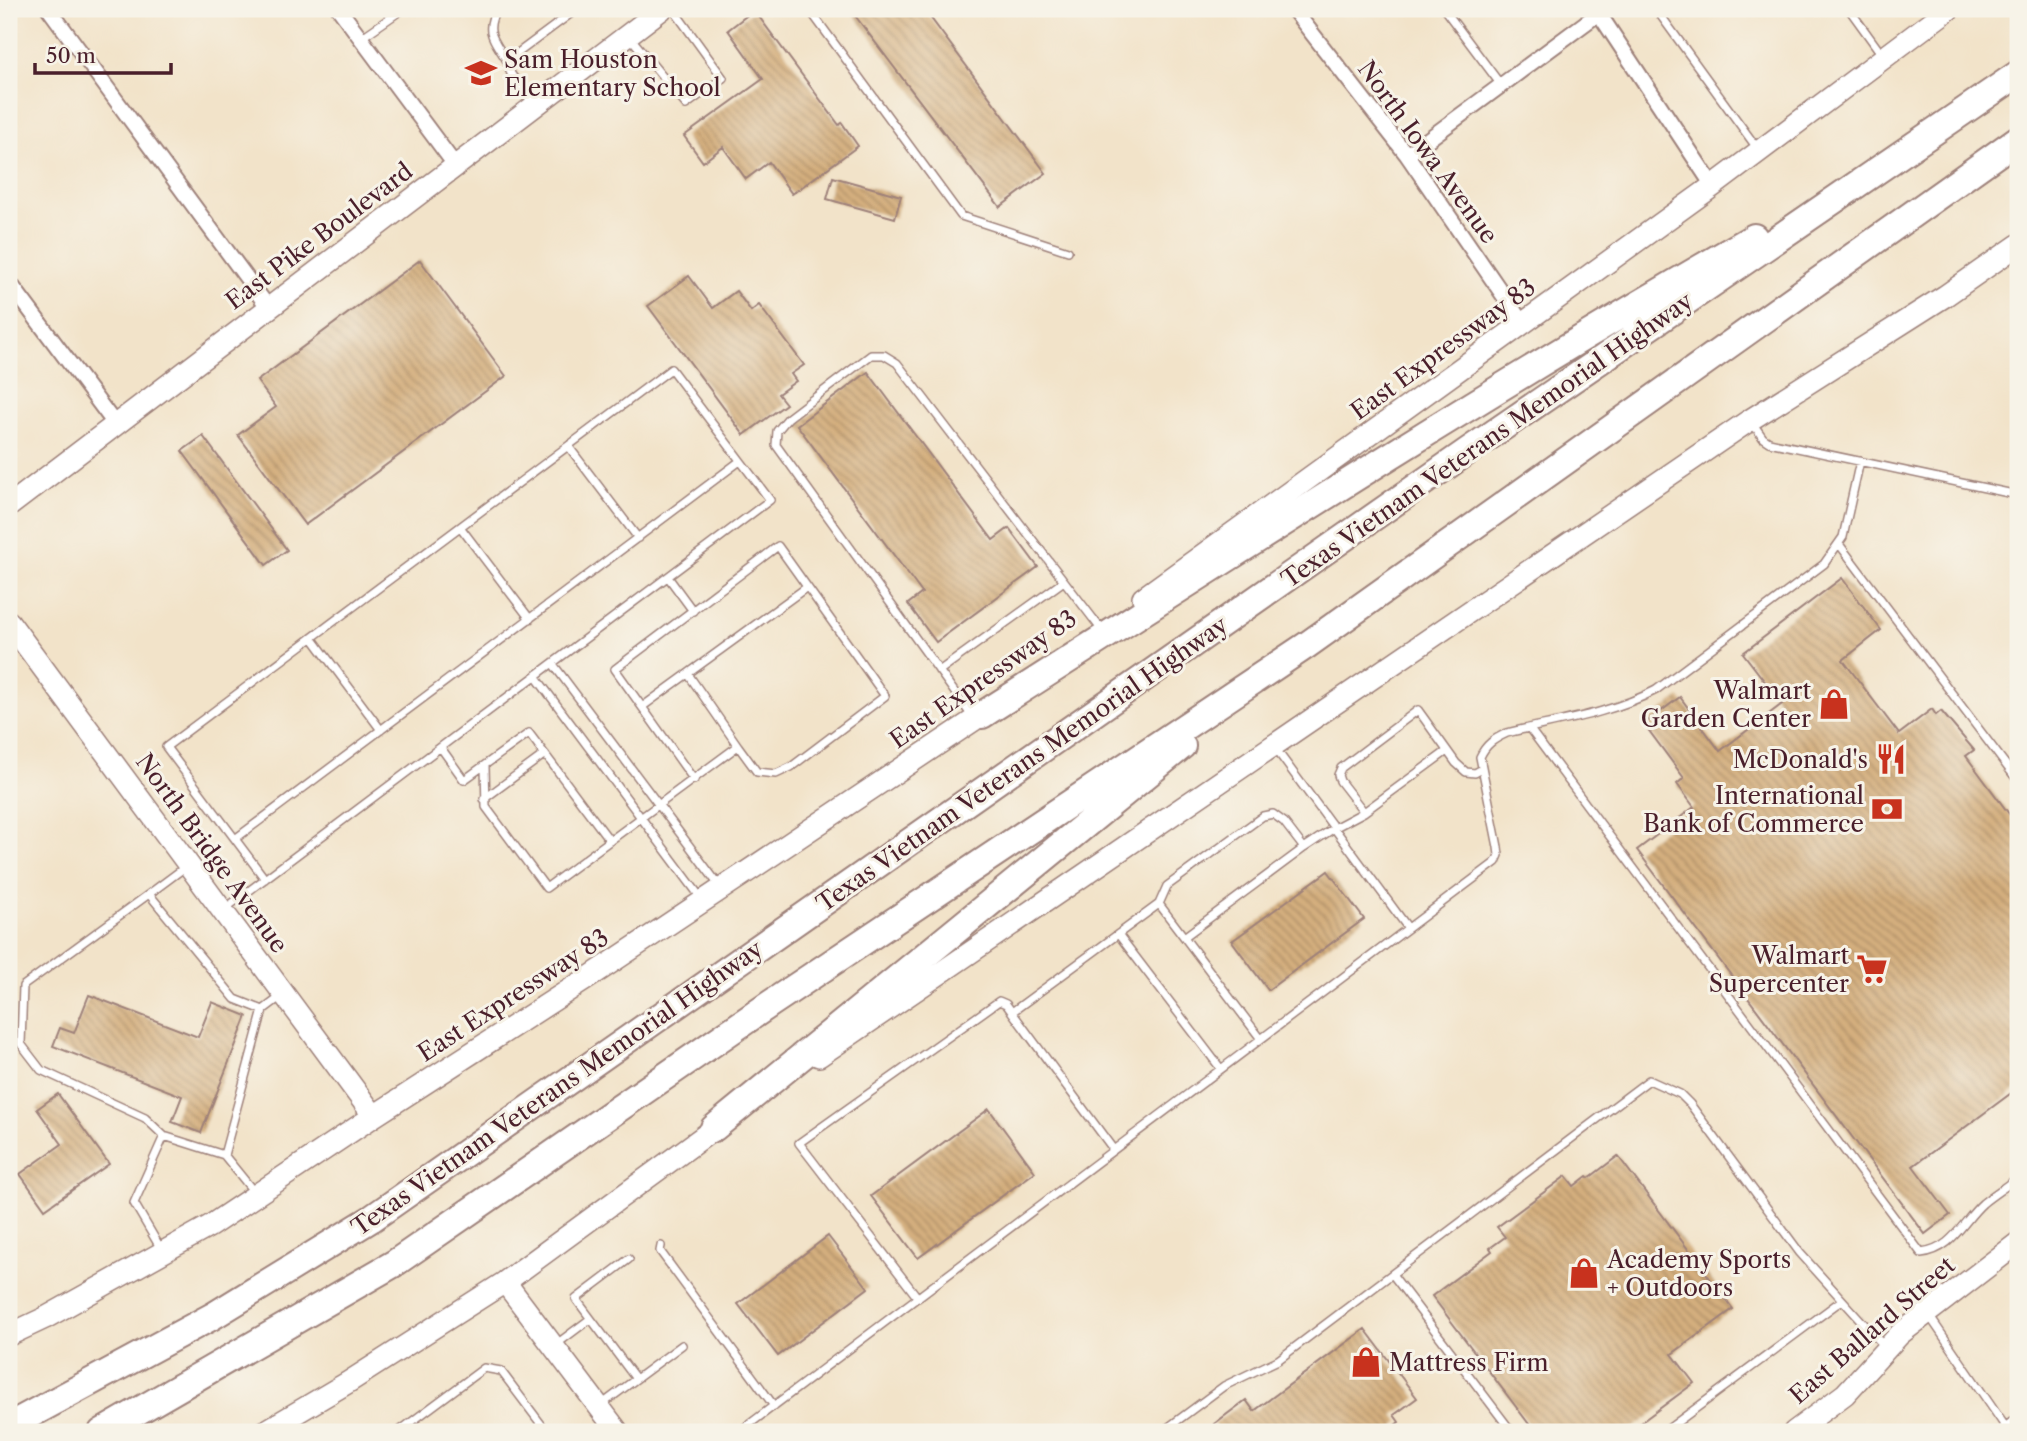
<svg xmlns="http://www.w3.org/2000/svg" width="2027" height="1441" font-family="'Libre Caslon Text',serif">
	<style>
		.building { fill: url(#building-back-hatch) }
		.lines { fill: none; stroke-linecap: round; stroke-linejoin: round }
		.lane-casing { stroke: #9e817a; stroke-width: 10 }
		.street-casing { stroke: #9e817a; stroke-width: 18 }
		.secondary-casing { stroke: #9e817a; stroke-width: 24 }
		.highway-casing { stroke: #9e817a; stroke-width: 30 }
		.lane { stroke: #fff; stroke-width: 7 }
		.street { stroke: #fff; stroke-width: 14 }
		.secondary { stroke: #fff; stroke-width: 21 }
		.highway { stroke: #fff; stroke-width: 26 }
		.labels { text-anchor: middle; dominant-baseline: central; stroke-width: 6; stroke-linejoin: round; paint-order: stroke }
		.poi-label { font-size: 24px; fill: #4a1f2b; stroke: #f7f3e8; text-anchor: end }
		.street-label { font-size: 24px; fill: #4a1f2b; stroke: #f7f3e8 }
	</style>
	<defs>
		<pattern id="building-back-hatch" width="6" height="6" patternUnits="userSpaceOnUse" patternTransform="scale(1.75)"><rect width="6" height="6" fill="#d4af7e"/><path d="M-1 5l2 2M0 0l6 6M5-1l2 2" fill="none" stroke="#ae8e67"/></pattern>
	</defs>
	<rect width="100%" height="100%" fill="#f7f3e8"/>
	<filter id="ink" filterUnits="userSpaceOnUse"><feTurbulence type="fractalNoise" baseFrequency=".0143" numOctaves="2"/><feDisplacementMap in="SourceGraphic" scale="14" xChannelSelector="R" yChannelSelector="G"/><feConvolveMatrix kernelMatrix="1 2 1 2 8 2 1 2 1" color-interpolation-filters="sRGB"/></filter>
	<filter id="wash" filterUnits="userSpaceOnUse"><feTurbulence type="fractalNoise" baseFrequency=".00686" numOctaves="4" result="noise"/><feDisplacementMap in="SourceGraphic" scale="28" xChannelSelector="R" yChannelSelector="G"/><feGaussianBlur stdDeviation="1.57" result="paint"/><feColorMatrix in="noise" values="0 0 0 0 0 0 0 0 0 0 0 0 0 0 0 0 0 1.4 0 .05"/><feComposite in="paint" operator="in"/></filter>
	<g filter="url(#wash)">
		<rect width="100%" height="100%" fill="#f2e3c9"/>
		<g id="blocks">
			<path class="building" d="M850 9H924L1046 173 1000 207Z
				M754 10 839 125 842 123 858 146 792 194 769 162 746 179 723 147 703 162 684 136 763 79 728 30Z
				M833 177 901 196 895 218 827 199Z
				M420 260 506 376 305 525 238 435 276 407 257 381Z
				M689 276 713 308 736 291 751 311 759 305 804 365 791 374 796 381 778 394 786 404 744 435 648 306Z
				M868 372 993 540 1009 528 1038 567 936 642 908 604 922 593 797 425Z
				M203 436 287 550 266 565 182 451Z
				M1842 578 1881 630 1843 660 1899 734 1932 709 1936 715 1941 711 1974 750 1966 756 2018 826V1088L1913 1166 1950 1215 1925 1234 1637 850 1694 807 1677 784 1684 778 1644 724 1680 697 1720 751 1782 704 1743 653Z
				M1328 871 1364 919 1268 990 1232 941Z
				M89 995 198 1037 212 1002 247 1016 201 1133 172 1122 182 1096 53 1046 60 1028 74 1033Z
				M58 1094 109 1164 45 1209 20 1174 62 1144 37 1109Z
				M989 1109 1035 1172 918 1258 871 1196Z
				M1618 1156 1733 1309 1672 1354 1694 1383 1628 1432H1535L1432 1296 1492 1251 1490 1248 1505 1237 1497 1227 1566 1176 1574 1186 1587 1176 1589 1178Z
				M828 1236 868 1288 778 1356 738 1304Z
				M1365 1329 1417 1398 1394 1415 1399 1422 1394 1426 1399 1432H1220L1214 1424 1246 1400 1254 1411Z"/>
		</g>
	</g>
	<g filter="url(#ink)">
		<use href="#blocks" fill-opacity="0" stroke="#9e817a" stroke-width="2"/>
		<g class="lines">
			<defs>
				<path id="lane" d="M497 9C483 32 495 41 507 61
					M809 9 961 216 1068 251
					M1444 9 1501 85
					M1656 9 1757 148
					M1849 9 1883 56
					M630 37 686 105 723 78 673 9
					M361 38 403 9
					M534 105 511 74 507 61 577 9
					M1751 421 1763 438 1769 442 2018 495
					M569 447 638 538
					M461 528 530 619
					M1839 544 2018 781
					M668 577 693 611
					M313 639 381 730
					M553 664 721 888
					M939 671 1064 581
					M688 674 738 746
					M536 677 701 898
					M642 707 807 587
					M974 719 776 445 777 431 788 418 871 355H884L897 363 1101 629
					M1529 728 1921 1253C1952 1250 1962 1222 1983 1203 1994 1194 2007 1186 2018 1177
					M441 748 464 780 529 733 610 841
					M1275 748 1408 928
					M485 766 486 807 546 888 738 746 757 772 776 774 791 767 885 696 778 546 615 669 694 780
					M484 799 545 754
					M1364 812 1340 781 1338 775 1341 768 1418 710 1456 763 1466 772 1475 773 1482 769
					M235 839 740 461
					M149 894 188 865
					M1159 904 1184 937
					M226 908 770 500 671 369 166 747 265 879
					M1118 934 1221 1069
					M1012 1012 1159 904 1167 886 1263 816 1273 814 1284 822 1304 848
					M1261 1039 1184 937 1304 848 1334 828 1364 812 1447 751
					M224 1155 164 1136 145 1118 41 1070 21 1044 23 986 149 894 235 999 263 1010
					M254 1192 224 1155 263 1010 283 995
					M661 1246 660 1251 774 1406
					M161 1249 134 1203 164 1136
					M629 1259 576 1299 636 1379
					M1392 1274 1512 1432
					M918 1298 799 1143 999 1001 1006 1004 1113 1149
					M1928 1314 2009 1432
					M554 1346 590 1319
					M601 1405 682 1345
					M2005 1427 2018 1417
					M398 1432 484 1368 501 1371 547 1432
					M739 1432 1496 862 1499 855 1498 847 1480 757C1486 744 1494 739 1507 733 1557 721 1611 714 1656 690L1824 564 1843 537 1860 461
					M1162 1432 1224 1386 1278 1360 1649 1080 1680 1094 1690 1104 1800 1253 1884 1346
					M1664 1432 1842 1300"/>
				<path id="street" d="M49 9 268 307
					M339 9 455 165
					M1293 9 1407 155 1523 324
					M1596 9 1713 186
					M1407 155 1599 13
					M9 282 115 424"/>
				<path id="secondary" d="M9 506 662 9
					M1143 598 1713 186 1949 9
					M9 622 374 1116
					M819 1056 1750 420 1945 296 2018 245
					M505 1282 618 1432
					M9 1335 45 1318 210 1226 374 1116 591 976 995 706
					M264 1432 347 1383 505 1282 726 1120
					M1794 1432 1845 1394 1900 1334 2018 1243"/>
				<path id="highway" d="M982 715C1237 552 1491 388 1754 237
					M714 1128 1182 746
					M9 1426 213 1316 371 1219 1468 451 2018 74
					M102 1432 395 1263 770 1004 1307 645 2018 139"/>
			</defs>
			<use href="#lane" class="lane-casing"/>
			<use href="#street" class="street-casing"/>
			<use href="#secondary" class="secondary-casing"/>
			<use href="#highway" class="highway-casing"/>
			<use href="#lane" class="lane"/>
			<use href="#street" class="street"/>
			<use href="#secondary" class="secondary"/>
			<use href="#highway" class="highway"/>
		</g>
	</g>
	<defs>
		<symbol id="school-bare" viewBox="-9 -9 18 18"><path d="M0-5L7-2L0 1L-7-2ZM-4 1L0 2.5L4 1V4Q0 6-4 4Z" fill="#c8321e" stroke="#f7f3e8" stroke-width="2.5" paint-order="stroke"/></symbol>
		<symbol id="shop-bare" viewBox="-9 -9 18 18"><path d="M-5-2.5h2.3a2.7 3.5 0 0 1 5.4 0H5L5.5 6h-11ZM-1.5-2.5h3a1.5 2.3 0 0 0-3 0Z" fill="#c8321e" stroke="#f7f3e8" stroke-width="2.5" paint-order="stroke"/></symbol>
		<symbol id="restaurant-bare" viewBox="-9 -9 18 18"><path d="M-5-6h1v4h1v-4h1v4h1v-4h1v5L-1.5 .5V6h-2V.5L-5-1ZM5-6V6H3V1.5H1.5Q1.5-4 5-6Z" fill="#c8321e" stroke="#f7f3e8" stroke-width="2.5" paint-order="stroke"/></symbol>
		<symbol id="bank-bare" viewBox="-9 -9 18 18"><path d="M-6-4H6V4H-6ZM0-2.3a2.3 2.3 0 1 0 0 4.6a2.3 2.3 0 1 0 0-4.6Z" fill="#c8321e" stroke="#f7f3e8" stroke-width="2.5" paint-order="stroke"/></symbol>
		<symbol id="supermarket-bare" viewBox="-9 -9 18 18"><path d="M-6-5.5h2.5l.6 2H6L4.5 2H-2.5L-4.4-4H-6ZM-1.5 3.2a1.3 1.3 0 1 0 .1 0ZM3 3.2a1.3 1.3 0 1 0 .1 0Z" fill="#c8321e" stroke="#f7f3e8" stroke-width="2.5" paint-order="stroke"/></symbol>
	</defs>
	<g fill-rule="evenodd">
		<use href="#school-bare" x="459" y="51" width="44" height="44"/>
		<use href="#shop-bare" x="1812" y="682" width="44" height="44"/>
		<use href="#restaurant-bare" x="1869" y="737" width="44" height="44"/>
		<use href="#bank-bare" x="1865" y="787" width="44" height="44"/>
		<use href="#supermarket-bare" x="1850" y="947" width="44" height="44"/>
		<use href="#shop-bare" x="1562" y="1251" width="44" height="44"/>
		<use href="#shop-bare" x="1344" y="1340" width="44" height="44"/>
	</g>
	<g class="labels">
		<g class="poi-label">
			<text x="504" y="59" text-anchor="start">Sam Houston<tspan x="504" dy="28">Elementary School</tspan></text>
			<text x="1811" y="690">Walmart<tspan x="1811" dy="28">Garden Center</tspan></text>
			<text x="1868" y="759">McDonald's</text>
			<text x="1864" y="795">International<tspan x="1864" dy="28">Bank of Commerce</tspan></text>
			<text x="1849" y="955">Walmart<tspan x="1849" dy="28">Supercenter</tspan></text>
			<text x="1607" y="1259" text-anchor="start">Academy Sports<tspan x="1607" dy="28">+ Outdoors</tspan></text>
			<text x="1389" y="1362" text-anchor="start">Mattress Firm</text>
		</g>
		<g class="street-label">
			<text transform="translate(1428 152) rotate(54)">North Iowa Avenue</text>
			<text transform="translate(319 236) rotate(-37)">East Pike Boulevard</text>
			<text transform="translate(1443 349) rotate(-36)">East Expressway 83</text>
			<text transform="translate(1487 440) rotate(-35)">Texas Vietnam Veterans Memorial Highway</text>
			<text transform="translate(983 679) rotate(-35)">East Expressway 83</text>
			<text transform="translate(1022 764) rotate(-35)">Texas Vietnam Veterans Memorial Highway</text>
			<text transform="translate(212 853) rotate(54)">North Bridge Avenue</text>
			<text transform="translate(513 995) rotate(-33)">East Expressway 83</text>
			<text transform="translate(557 1088) rotate(-35)">Texas Vietnam Veterans Memorial Highway</text>
			<text transform="translate(1872 1330) rotate(-41)">East Ballard Street</text>
		</g>
	</g>
	<rect width="2027" height="1441" fill="none" stroke="#f7f3e8" stroke-width="35"/>
	<path d="M35 63v10h136v-10" fill="none" stroke="#4a1f2b" stroke-width="3.5"/>
	<text x="46" y="63" font-size="21" fill="#4a1f2b" stroke="#f7f3e8" stroke-width="5" paint-order="stroke">50 m</text>
</svg>
